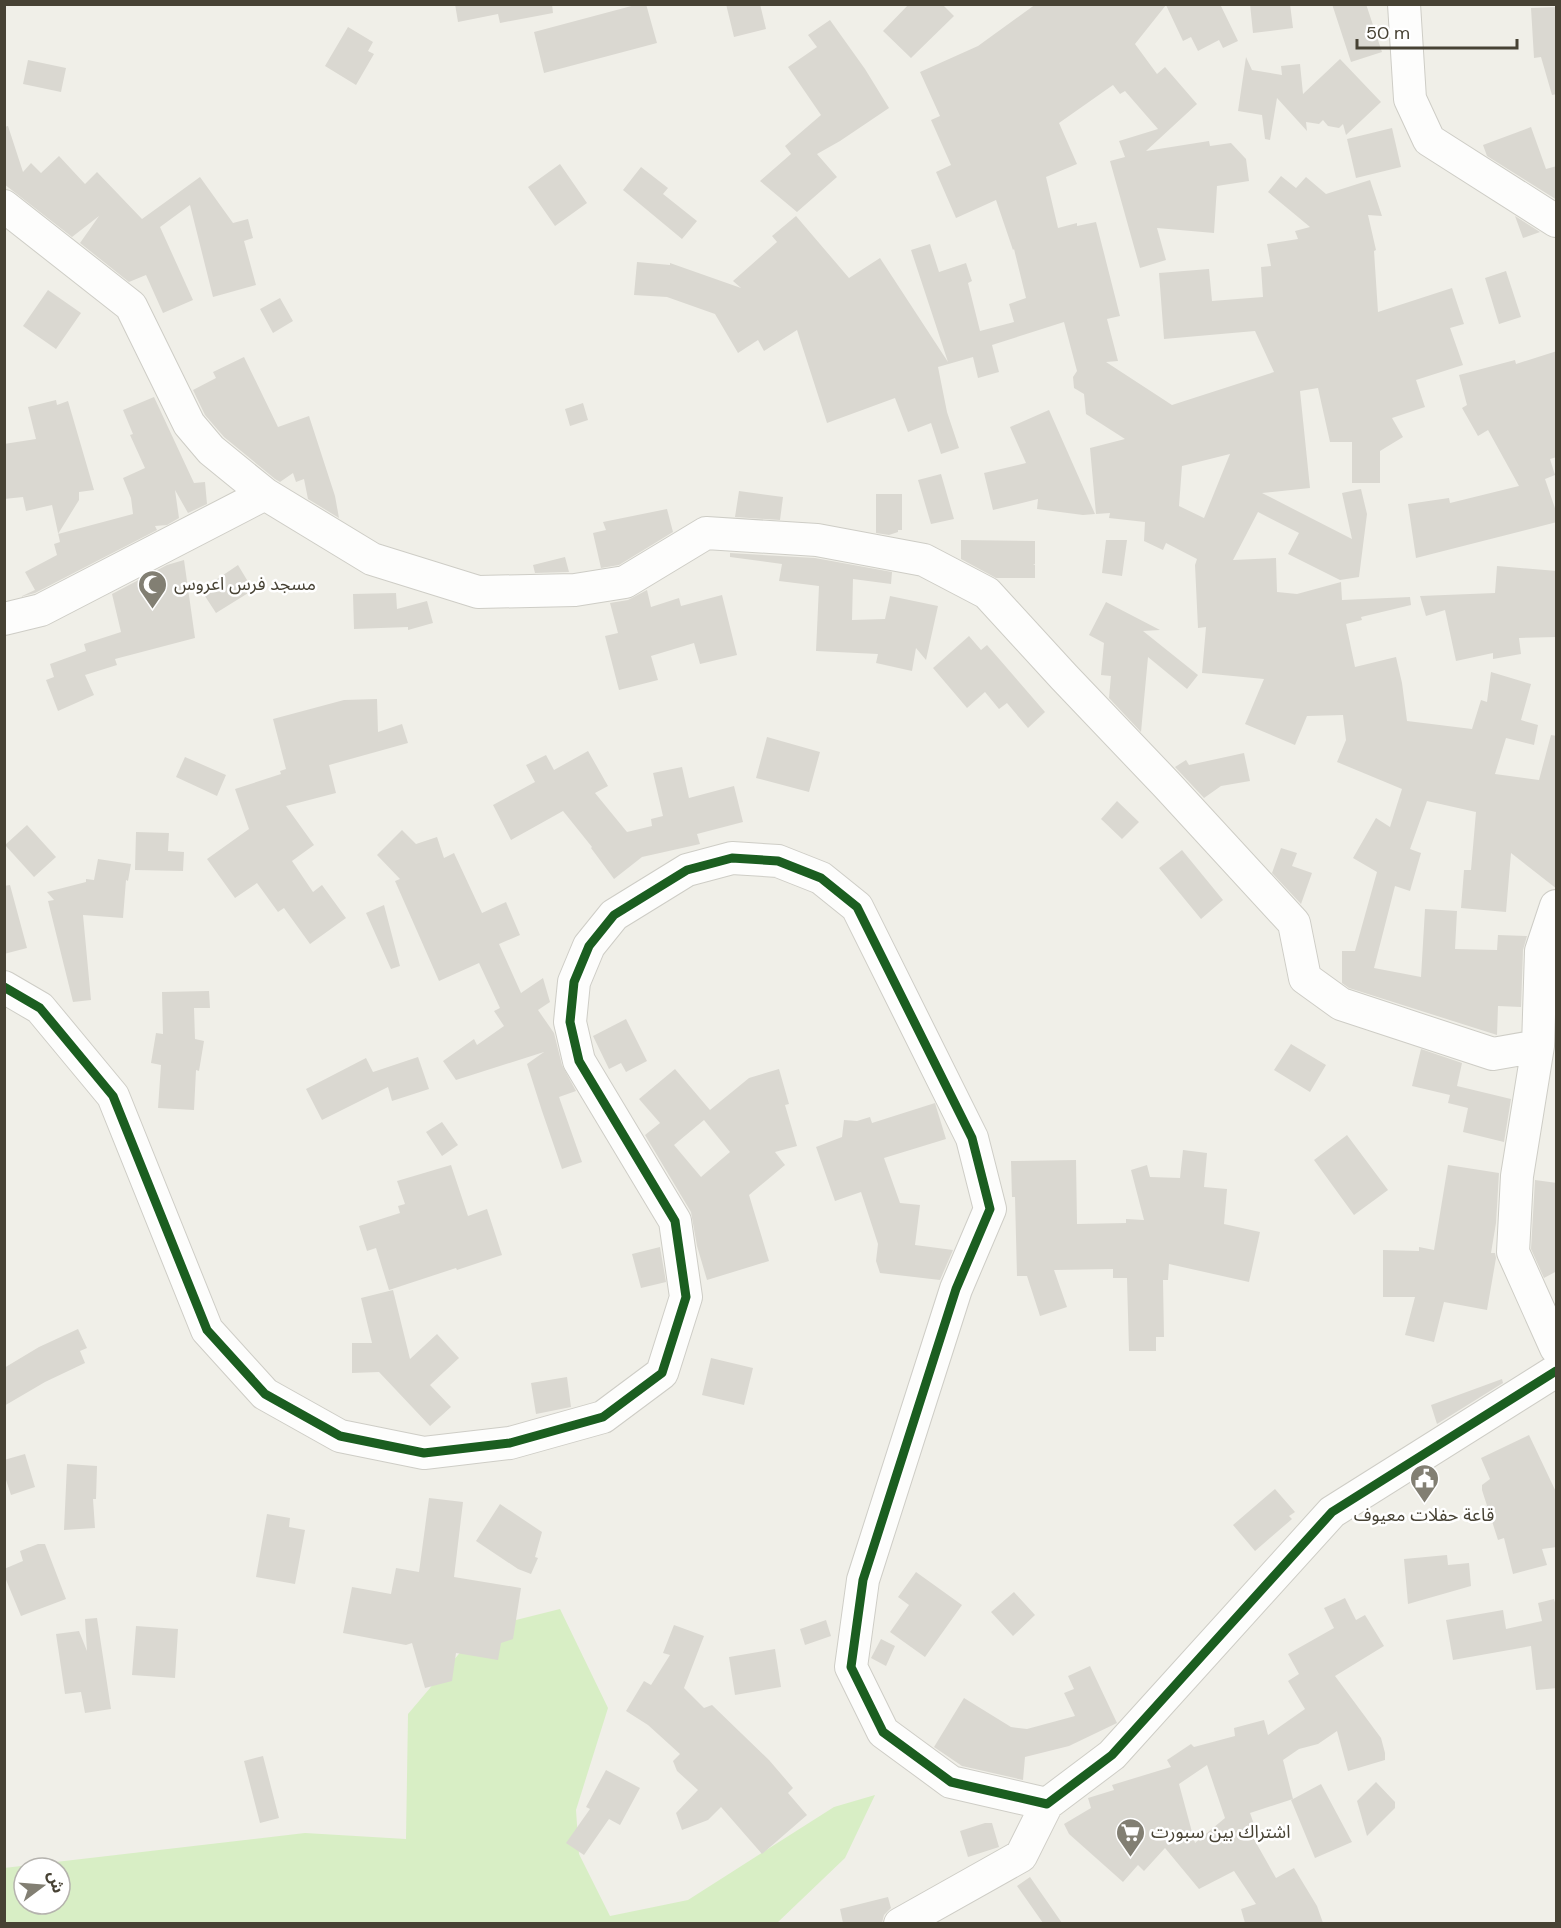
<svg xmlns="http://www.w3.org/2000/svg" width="1561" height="1928" font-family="'DM Sans','Noto Sans Arabic',sans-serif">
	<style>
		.green { fill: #d8eec5; fill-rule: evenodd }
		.building { fill: #dad8d1; fill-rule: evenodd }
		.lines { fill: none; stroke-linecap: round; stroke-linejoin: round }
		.minor-casing { stroke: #cecdc6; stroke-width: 34 }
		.minor { stroke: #fdfdfc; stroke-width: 32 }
		.cycleway-casing { stroke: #fff; stroke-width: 13 }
		.cycleway { stroke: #1b5e20; stroke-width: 9 }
		.labels { text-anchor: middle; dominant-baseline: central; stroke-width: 5; stroke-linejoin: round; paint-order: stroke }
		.poi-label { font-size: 18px; fill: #474234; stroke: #fff; text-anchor: start }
	</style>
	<rect width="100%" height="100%" fill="#f0efe8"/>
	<path class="green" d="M560 1609 608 1708 576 1810 579 1854 610 1916 688 1900 834 1807 875 1795 845 1858 777 1923H5L4 1868 305 1833 406 1839 408 1714 480 1629ZM24 1868H60V1904H24Z"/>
	<path class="building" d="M455 4H552L553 13 500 23 498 14 458 22Z
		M639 4H646L657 43 544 73 534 32Z
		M726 4H760L766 29 734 37Z
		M909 4H942L954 16 911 58 883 31Z
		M1036 4H1220L1238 41 1223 48 1219 40 1198 51 1191 37 1183 41 1166 5 1135 44 1157 74 1165 67 1197 104 1146 151 1209 141 1210 146 1231 143 1246 159 1249 181 1217 186 1214 233 1157 228 1166 260 1140 268 1110 161 1125 157 1119 141 1158 129 1125 91 1120 94 1113 85 1059 123 1077 164 1046 177 1058 228 1077 223V226L1096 222 1120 316 1107 319 1118 361 1106 362 1172 405 1274 372 1255 331 1164 339 1159 273 1209 269 1212 301 1263 297 1261 267 1271 266 1267 244 1298 239 1295 231 1310 227 1268 192 1281 176 1296 188 1306 177 1326 194 1370 180 1382 216 1368 215 1376 250 1374 251 1378 312 1452 288 1464 324 1450 328 1463 365 1416 380 1425 407 1392 418 1403 437 1380 451V483H1352V442H1330L1318 388 1300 391 1310 488 1262 493 1352 539 1342 493 1361 489 1367 514 1359 577 1340 580 1288 554 1299 533 1258 512 1233 560 1276 558 1277 592 1297 594 1341 582 1342 600 1410 597 1411 605 1361 617 1362 620 1346 624 1355 667 1396 657 1402 683 1407 721 1472 729 1481 700 1487 702 1491 672 1531 684 1521 720 1538 725 1534 745 1506 738 1495 774 1539 780 1551 735 1557 736V889L1511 853 1506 912 1461 908 1464 870H1471L1476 812 1427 801 1410 849 1421 853 1410 891 1395 886 1374 968 1421 977 1425 909 1457 911 1455 949 1497 950 1498 935 1527 936 1523 950 1521 1007 1498 1006 1497 1035 1349 988 1342 983V951H1355L1377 872 1353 858 1376 818 1390 827 1402 789 1337 762 1346 740 1343 715 1307 716 1295 745 1245 724 1264 679 1202 673 1206 627 1198 628 1195 565 1197 559 1166 543 1163 550 1144 541 1145 522 1109 518 1110 513 1096 514 1090 448 1125 439 1086 414 1084 394 1074 388 1073 377 1077 371 1064 322 992 345 999 372 978 378 973 357 938 367 947 412 959 448 941 454 931 423 908 432 895 398 827 423 797 330 764 351 758 340 738 353 715 314 667 297 634 295 637 262 670 265V263L741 288 733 281 777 242 772 236 796 216 849 278 880 258 948 362 911 250 930 244 939 272 966 263 972 281 968 283 980 331 1014 322 1009 304 1026 298 1014 249 1013 250 996 200 956 218 936 172 951 165 931 120 940 116 920 72 978 46ZM1230 454 1204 518 1179 506 1182 466Z
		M1250 4H1290L1293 28 1253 33Z
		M1332 4H1366L1382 52 1351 62Z
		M1557 7V94L1552 95 1541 57 1534 58 1531 8Z
		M830 20 865 69 889 108 840 141 817 154 837 177 797 212 760 181 791 154 785 146 821 115 788 67 817 47 808 35Z
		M348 27 373 42 368 51 374 54 356 85 325 66Z
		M1246 57 1252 70 1282 75 1281 66 1300 64 1303 94 1340 59 1381 102 1346 135 1343 124 1339 128 1328 126 1323 120 1319 124 1306 122 1307 131 1277 98 1270 140 1265 139 1262 115 1238 111Z
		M28 60 66 68 61 92 23 84Z
		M8 126 23 172 31 163 41 173 59 156 85 184 97 172 142 219 200 177 233 223 248 219 253 238 244 241 256 285 213 297 190 205 160 227 193 300 163 313 146 275 129 282 80 243 99 216 72 237 4 184V127Z
		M1531 127 1546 169 1557 166V200L1487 156 1483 145Z
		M1392 128 1401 167 1356 178 1347 139Z
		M560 164 587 203 555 226 528 187Z
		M641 167 668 188 663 194 697 221 682 239 623 190Z
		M1515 216 1540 232 1523 238Z
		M1506 271 1521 317 1499 324 1485 278Z
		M48 290 81 313 56 349 23 326Z
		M280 298 293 321 273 333 260 309Z
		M1557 351V457L1550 459 1555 475 1545 479 1557 514V522L1416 558 1408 504 1449 498 1450 503 1519 486 1488 430 1478 436 1462 408 1467 405 1459 375 1515 360 1516 364Z
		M244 357 278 427 309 416 335 496 339 518 308 499 304 479 296 482 293 473 280 482 275 479 224 437 205 415 193 390 216 378 213 372Z
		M154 397 194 483 205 482 207 504 188 513 175 490 179 518 167 525 155 526 157 530 35 593 20 597 35 590 25 572 57 555 54 544 60 542 52 505 26 511 23 497 4 499V444L36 439 28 407 56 400 57 405 68 401 94 490 79 492V500L58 534 133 514 131 498 123 478 145 468 130 435 133 434 123 410Z
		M583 403 588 420 570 426 565 409Z
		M1049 410 1095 514 1083 515 1037 509 1038 499 993 510 984 473 1026 463 1010 427Z
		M941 474 954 519 931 524 918 480Z
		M739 491 783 497 780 520 735 517Z
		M876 494H902V530H898V532L889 535 876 533Z
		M667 509 673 532 619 565 601 568 593 533 606 530 603 522Z
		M961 540 1035 541V564H1033L1035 565V578H996L961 559Z
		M1106 540H1127L1122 576 1102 573Z
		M730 553 815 558 892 572 891 584 853 579 852 620 885 619 890 596 938 606 926 660 916 648 912 671 876 663 878 654 816 651 819 586 779 581 782 564 730 557Z
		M565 557 569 572 535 573 533 565Z
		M184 560 195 638 115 659 117 665 85 675 94 695 58 711 46 680 54 677 50 664 86 651 84 644 121 632 112 594 167 565Z
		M238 565 253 590 216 613 201 590Z
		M1497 566 1557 571V637L1519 638 1521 654 1493 659V653L1456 661 1445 610 1426 616 1420 596 1495 593Z
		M647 590 651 607 679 598 681 606 722 595 737 655 700 664 694 643 651 656 658 680 619 690 605 636 618 633 610 603 628 600Z
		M396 593 397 609 427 601 433 623 408 630V627L354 629 353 594Z
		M1106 602 1160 630 1143 631 1198 675 1187 689 1148 657 1141 732 1109 698 1111 676 1101 675 1104 643 1089 635Z
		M969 636 981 650 987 645 1045 712 1028 728 1007 703 999 709 985 692 967 708 933 668Z
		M377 699 378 732 402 724 408 743 329 765 336 793 286 806 314 845 292 861 313 892 322 885 346 918 310 944 284 908 278 912 257 883 235 898 207 859 249 829 235 789 281 774 280 771 286 769 273 719 344 700Z
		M767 737 820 752 809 792 756 778Z
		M588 751 608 786 595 793 627 832 652 826 651 819 663 816 653 773 682 767 689 798 734 786 743 822 697 834 700 844 642 857 614 879 591 848 592 847 563 811 511 840 493 805 535 782 526 765 546 755 554 770Z
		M1244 753 1250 781 1221 786 1204 798 1175 767 1186 760 1189 765Z
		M185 757 226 775 217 796 176 777Z
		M1117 801 1139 822 1122 839 1101 819Z
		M27 825 56 857 34 877 5 845Z
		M402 830 416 844 437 837 444 858 454 853 482 913 506 902 520 935 499 944 521 993 543 978 550 1002 538 1010 554 1033 562 1065 576 1091 559 1097 582 1162 562 1169 542 1111 527 1064 544 1052 456 1080 443 1061 474 1039 477 1045 504 1026 494 1011 500 1008 479 963 439 981 395 881 400 879 377 855Z
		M136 832 169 833 168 851 184 852 183 871 135 870Z
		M1281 848 1297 853 1292 866 1312 873 1301 904 1272 873Z
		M1182 850 1223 900 1201 919 1159 868Z
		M98 859 131 864 128 881 126 880 123 918 83 915 91 1000 73 1002 48 901 54 900 47 892 86 882V879L94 880Z
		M10 885 27 948 4 954V886Z
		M384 905 400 966 391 969 366 913Z
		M209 991 210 1008H194L195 1039 204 1041 199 1071 196 1070 194 1110 158 1108 161 1065 151 1063 156 1033 163 1034 162 992Z
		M626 1019 647 1061 626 1072 621 1063 609 1069 593 1036Z
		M1291 1044 1326 1065 1310 1092 1274 1070Z
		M1421 1049 1462 1063 1457 1086 1511 1099 1504 1142 1463 1132 1468 1108 1448 1103 1450 1095 1412 1086Z
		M418 1057 429 1089 392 1101 388 1087 322 1120 306 1089 366 1058 373 1072Z
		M675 1069 710 1110 749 1078 779 1069 789 1104 785 1105 797 1146 775 1152 785 1165 749 1195 769 1261 707 1280 697 1246 691 1212 645 1135 660 1123 639 1099ZM704 1120 730 1152 701 1177 674 1145Z
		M935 1103 946 1139 884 1158 900 1203 920 1205 915 1245 953 1250 940 1280 880 1273 876 1261 878 1244 861 1192 835 1201 816 1147 842 1137 844 1120 857 1121 870 1117 872 1123Z
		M442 1122 458 1145 442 1156 426 1132Z
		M1347 1135 1388 1190 1354 1215 1314 1160Z
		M1183 1150 1207 1153 1204 1187 1227 1189 1224 1224 1260 1232 1249 1282 1169 1264 1168 1280H1163L1164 1337H1156V1351H1129L1127 1278H1113V1269L1054 1270 1067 1307 1040 1316 1027 1276H1017L1015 1197H1012L1011 1161 1076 1160 1077 1224 1126 1223V1219L1144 1220 1131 1170 1147 1165 1150 1177 1180 1178Z
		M451 1165 468 1216 487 1209 502 1255 457 1270 456 1268 389 1290 376 1248 367 1251 359 1226 400 1213 398 1206 405 1204 397 1181Z
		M1448 1165 1499 1173 1496 1223 1491 1253H1495L1496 1258 1487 1310 1444 1302 1434 1342 1405 1335 1415 1297H1383V1250L1419 1251V1247L1434 1250Z
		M1535 1180 1557 1183V1271L1544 1278 1531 1249Z
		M660 1247 666 1282 641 1288 632 1254Z
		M393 1290 410 1359 437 1334 459 1358 430 1385 451 1407 430 1426 379 1372 352 1373V1343H372L361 1298Z
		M78 1329 87 1348 80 1351 85 1363 45 1382 4 1406V1368L39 1347Z
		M711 1358 753 1368 744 1405 702 1395Z
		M567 1377 571 1407 536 1414 531 1383Z
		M1502 1379 1503 1383 1437 1424 1431 1405Z
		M1529 1435 1557 1494V1547L1542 1549 1547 1565 1513 1574 1504 1538 1498 1540 1482 1490V1485L1490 1479 1481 1458Z
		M25 1454 35 1487 11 1495 4 1474V1460Z
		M67 1464 97 1466 96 1499H93L95 1528 64 1530Z
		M1275 1489 1295 1512 1289 1516 1292 1519 1255 1551 1233 1525Z
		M429 1498 463 1502 454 1577 521 1588 513 1639 501 1643 498 1660 456 1653 452 1681 425 1688 412 1643 406 1645 343 1633 352 1587 391 1594 396 1568 419 1572Z
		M500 1504 542 1532 535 1557 538 1558 531 1574 518 1569 476 1541Z
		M267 1514 290 1518 289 1527 305 1530 295 1584 256 1577Z
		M38 1544H45L66 1599 21 1616 4 1575V1569L23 1561 20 1551Z
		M1447 1555 1448 1565 1469 1563 1471 1586 1408 1604 1404 1559Z
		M916 1572 962 1605 925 1657 890 1632 909 1605 898 1597Z
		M1014 1592 1035 1615 1013 1636 991 1612Z
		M1345 1598 1356 1620 1365 1615 1384 1646 1335 1676 1381 1738 1385 1753V1760L1348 1771 1337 1731 1318 1744 1299 1749 1283 1760 1293 1799 1321 1784 1352 1842 1315 1858 1291 1800 1293 1799 1250 1813 1256 1830 1250 1832 1276 1878 1294 1868 1317 1906 1323 1923H1245L1241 1909 1256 1904 1234 1871 1199 1889 1165 1848 1144 1871 1138 1865 1123 1882 1069 1834 1064 1824 1091 1808 1088 1798 1114 1790 1112 1785 1171 1767 1167 1760 1191 1744 1194 1747 1235 1736 1234 1728 1264 1720 1268 1735 1305 1709 1288 1681 1299 1674 1288 1654 1334 1628 1324 1608ZM1207 1765 1225 1818 1195 1843 1179 1784Z
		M1554 1599 1557 1609V1688L1536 1690 1531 1646 1453 1660 1446 1620 1503 1610 1506 1629 1542 1621 1538 1603Z
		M97 1618 111 1709 85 1713 81 1692 65 1694 56 1634 79 1631 87 1651 85 1619Z
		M826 1620 831 1636 805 1645 800 1629Z
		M674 1625 704 1636 684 1688 704 1708 712 1705 769 1760 793 1788 788 1793 807 1815 762 1854 721 1807 708 1820 682 1830 676 1813 698 1790 677 1771 673 1761 680 1754 648 1725 626 1711 644 1681 651 1685 670 1655 663 1653Z
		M136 1626 178 1629 175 1678 132 1675Z
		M881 1639 895 1646 886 1666 871 1658Z
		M775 1649 781 1687 735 1695 729 1657Z
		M1090 1666 1117 1723 1069 1746 1025 1757 1023 1780 962 1766 934 1747 964 1698 1011 1727 1027 1729 1075 1716 1064 1693 1074 1689 1068 1676Z
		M263 1756 279 1818 260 1823 244 1761Z
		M606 1770 640 1788 620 1825 609 1819 584 1855 566 1843 590 1809 586 1807Z
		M1376 1782 1395 1802V1808L1367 1836 1357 1801Z
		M985 1823H992L999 1847 968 1857 960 1831Z
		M1030 1877 1062 1923H1043L1017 1886Z
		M888 1897 891 1908 884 1915 882 1923H843L840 1909Z"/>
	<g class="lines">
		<defs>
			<path id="minor" d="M1404 4 1410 99 1429 140 1556 221
				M4 206 131 306 189 424 211 450 265 494
				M4 619 41 610 265 494 372 559 478 592 575 590 625 582 706 533 817 540 924 560 987 593 1064 677 1167 785 1294 923 1305 978 1341 1004 1493 1054 1538 1046
				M1556 906 1541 951 1538 1046 1517 1176 1513 1252 1556 1348
				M4 987 40 1008 113 1096 207 1330 265 1394 340 1436 424 1453 510 1443 603 1417 662 1373 686 1297 675 1221 579 1061 570 1022 574 982 589 946 614 915 687 870 732 858 778 861 821 878 857 907 972 1138 990 1209 956 1289 863 1580 851 1667 883 1732 951 1782 1047 1804 1112 1755 1332 1512 1556 1371
				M900 1924 1021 1856 1047 1804"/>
		</defs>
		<use href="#minor" class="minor-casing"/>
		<use href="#minor" class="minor"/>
		<defs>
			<path id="cycleway" d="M4 987 40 1008 113 1096 207 1330 265 1394 340 1436 424 1453 510 1443 603 1417 662 1373 686 1297 675 1221 579 1061 570 1022 574 982 589 946 614 915 687 870 732 858 778 861 821 878 857 907 972 1138 990 1209 956 1289 863 1580 851 1667 883 1732 951 1782 1047 1804 1112 1755 1332 1512 1556 1371"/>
		</defs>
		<use href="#cycleway" class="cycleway-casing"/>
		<use href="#cycleway" class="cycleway"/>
	</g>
	<defs>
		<symbol id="mosque-pin" viewBox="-11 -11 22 30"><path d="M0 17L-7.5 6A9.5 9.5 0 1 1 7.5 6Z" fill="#827f73" stroke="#fff"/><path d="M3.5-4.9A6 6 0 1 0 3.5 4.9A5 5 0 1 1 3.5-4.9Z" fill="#fff"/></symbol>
		<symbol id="civic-pin" viewBox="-11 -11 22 30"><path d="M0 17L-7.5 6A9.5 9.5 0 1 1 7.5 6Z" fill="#827f73" stroke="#fff"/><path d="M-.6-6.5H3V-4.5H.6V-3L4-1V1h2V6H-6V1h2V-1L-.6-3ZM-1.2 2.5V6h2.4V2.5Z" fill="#fff"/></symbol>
		<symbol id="supermarket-pin" viewBox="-11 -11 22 30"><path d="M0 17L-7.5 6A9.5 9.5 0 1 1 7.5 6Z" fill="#827f73" stroke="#fff"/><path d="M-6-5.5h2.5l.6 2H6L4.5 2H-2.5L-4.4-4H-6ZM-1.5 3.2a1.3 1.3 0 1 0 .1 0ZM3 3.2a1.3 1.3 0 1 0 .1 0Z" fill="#fff"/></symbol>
	</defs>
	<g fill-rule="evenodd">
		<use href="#mosque-pin" x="136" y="568" width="33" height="45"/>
		<use href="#civic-pin" x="1408" y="1462" width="33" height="45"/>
		<use href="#supermarket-pin" x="1114" y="1816" width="33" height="45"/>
	</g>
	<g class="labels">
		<g class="poi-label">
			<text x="174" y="584">مسجد فرس اعروس</text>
			<text x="1424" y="1515" text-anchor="middle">قاعة حفلات معيوف</text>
			<text x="1151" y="1832">اشتراك بين سبورت</text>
		</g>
	</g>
	<rect width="1561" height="1928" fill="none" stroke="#474234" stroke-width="12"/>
	<g transform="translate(42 1886) rotate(74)"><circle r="28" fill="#ffffff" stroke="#b5b3ae" stroke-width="1.5"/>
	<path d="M0-4.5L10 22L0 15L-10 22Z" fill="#827f73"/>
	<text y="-9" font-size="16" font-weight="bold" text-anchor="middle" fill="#474234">ش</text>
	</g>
	<path d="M1357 39v9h160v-9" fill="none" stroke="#474234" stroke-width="3"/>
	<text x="1366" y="39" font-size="18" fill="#474234" stroke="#ffffff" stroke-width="4.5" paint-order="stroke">50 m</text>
</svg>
